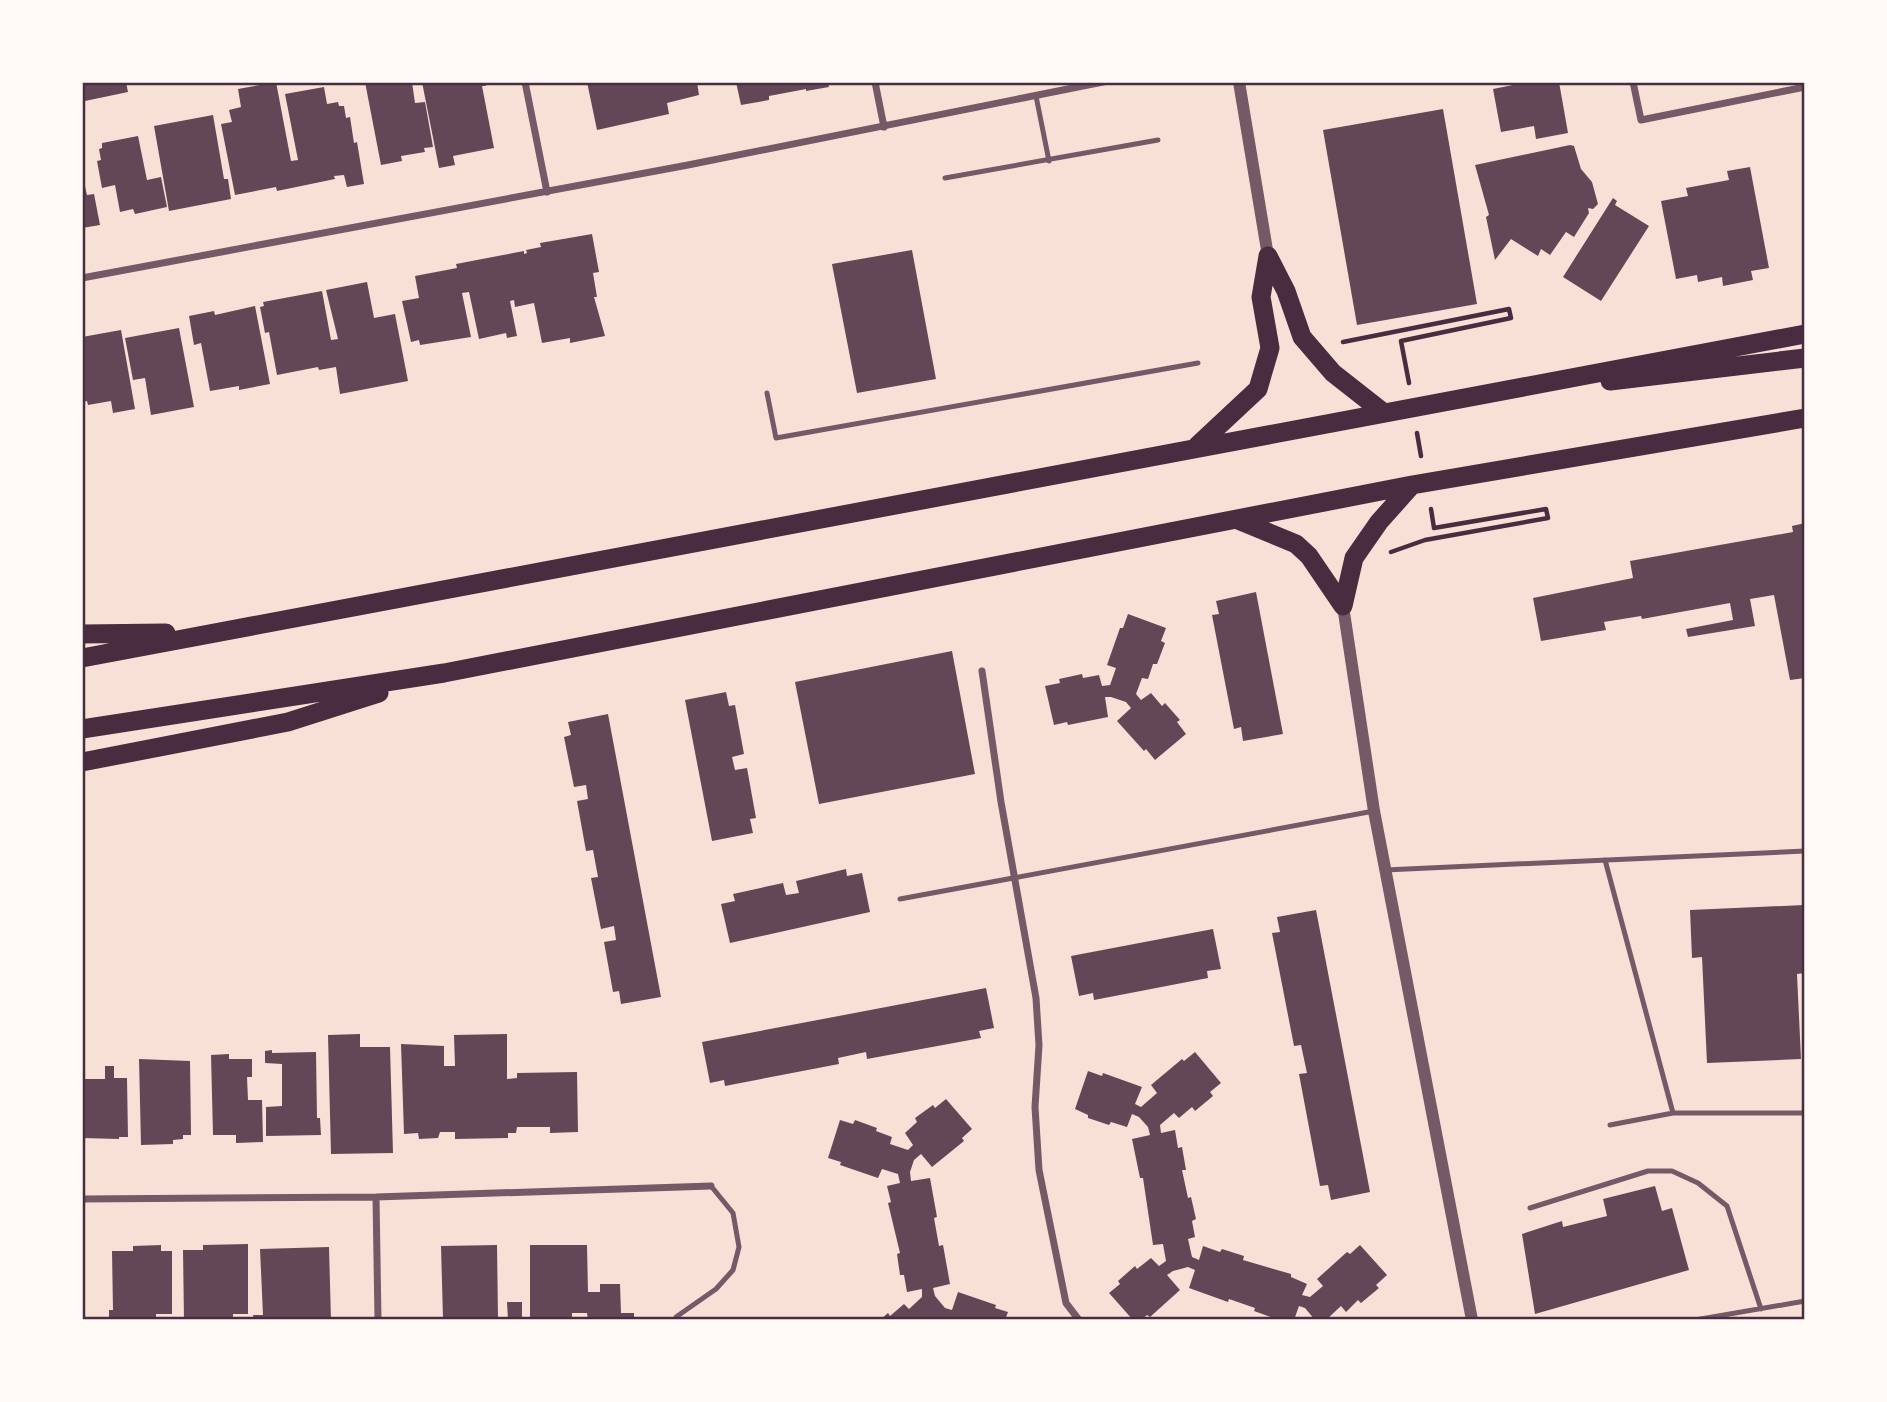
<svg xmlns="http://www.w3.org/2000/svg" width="1887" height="1402" font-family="'Roboto Condensed',sans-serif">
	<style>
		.building { fill: #644757 }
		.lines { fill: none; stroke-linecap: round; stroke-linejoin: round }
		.path { stroke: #4a2c40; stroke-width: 4.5 }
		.service { stroke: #755966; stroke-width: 5 }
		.minor { stroke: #755966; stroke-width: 7 }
		.tertiary { stroke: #755966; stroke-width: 12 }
		.trunk { stroke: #4a2c40; stroke-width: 19 }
		.neatline { fill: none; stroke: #4a2c40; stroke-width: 2.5 }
	</style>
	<rect width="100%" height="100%" fill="#f7e1d7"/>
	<path class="building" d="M82 82H126L128 92 85 101Z
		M276 82 291 161 298 160 285 94 324 87 327 104 338 102 339 106H344L346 118 350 117 354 143 357 142 364 184 347 187 344 175 334 176 335 179 277 191 276 187 235 195 221 124 232 122 229 110 241 107 238 89Z
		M365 82H412L415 103 425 102 433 147 424 148 425 152 401 156 402 161 381 165Z
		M422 82H485L486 86H482L494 148 453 156 455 165 439 168Z
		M587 82H697L699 95 667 103 669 114 597 130Z
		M736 82H828L829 87 806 91V89L769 96V100L741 105Z
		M1512 82H1559L1568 133 1536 139 1534 126 1501 132 1493 89 1513 85Z
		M1443 109 1477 304 1357 325 1323 130Z
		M213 115 224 179H228L231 199 169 211 154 126Z
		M138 136 147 180 161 177 167 207 135 214 133 209 120 212 115 185 102 188 97 161 101 160 99 149 102 148V143Z
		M1570 145 1574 146 1581 169 1592 182 1598 204 1593 209 1588 208 1589 213 1574 237 1566 232 1550 255 1541 249 1538 256 1511 239 1495 260 1486 217 1489 215 1475 165Z
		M1750 167 1769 268 1751 271 1753 280 1723 286 1722 277 1698 282 1697 275 1676 279 1661 201 1688 196 1686 188 1729 180 1727 171Z
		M82 174 87 195 94 194 100 225 82 228Z
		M1613 198 1617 201 1615 205 1649 226 1601 301 1563 277Z
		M592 234 599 272 593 273 597 297H594L605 336 570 343V338L542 343 534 303 515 307 514 300 510 301 517 336 507 338 506 333 479 339 469 292 462 293 471 337 420 345 419 340 411 342 402 301 419 298 415 276 457 268 456 264 524 251V254L527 253 526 250 541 247 540 243Z
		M912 250 936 379 857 393 832 264Z
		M367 282 374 318 395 314 408 381 340 394 336 367 319 370 318 367 277 375 269 332 265 333 260 307 264 306 263 302 322 291 331 340 338 339 326 290Z
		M255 306 270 384 239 390V386L210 391 201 343 194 345 189 316 214 311 215 315Z
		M179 328 194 407 151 415 145 378 133 380 125 338Z
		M121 330 135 409 113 413 111 401 88 405 87 401 82 402V337Z
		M1805 523V678L1790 680 1774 595 1750 599 1755 626 1688 637 1686 629 1733 620 1730 603 1642 619 1641 616 1604 622 1606 630 1541 641 1533 598 1633 578 1630 561 1793 532 1792 526Z
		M1256 592 1283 734 1243 741 1241 727 1234 729 1212 615 1219 614 1216 601Z
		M1128 614 1166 628 1161 641 1165 643 1157 664H1153L1148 679 1142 678 1136 694 1141 700 1151 693 1162 706 1165 703 1180 720 1177 722 1186 734 1155 760 1146 749 1144 751 1117 721 1131 708 1126 702 1111 697H1105L1108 717 1068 725 1067 722 1054 725 1045 686 1060 683 1059 679 1082 674 1083 678 1099 675 1102 686 1110 685 1116 668 1107 665 1120 628H1123Z
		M952 651 975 774 819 804 795 682Z
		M726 692 729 706 735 705 744 754 732 757 735 770 747 768 756 818 750 819 753 833 712 841 685 700Z
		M608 714 661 997 621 1004 619 991 613 992 604 942 616 940 614 926 601 929 591 878 598 877 593 850 586 851 577 801 588 799 586 785 574 787 564 737 571 735 568 722Z
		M846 869 847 876 862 873 870 912 730 943 721 904 735 901 733 894 783 883 786 895 799 893 796 881Z
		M1804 905 1805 973 1797 974 1801 1059 1707 1063 1702 957 1692 958 1690 910Z
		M1316 910 1370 1192 1331 1200 1328 1185 1320 1186 1299 1074 1307 1073 1301 1045 1294 1046 1272 933 1280 932 1277 917Z
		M1213 929 1221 969 1207 971 1208 978 1094 1000 1093 993 1079 996 1071 956Z
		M986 988 994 1028 979 1031 981 1038 867 1059 866 1052 838 1058 839 1064 725 1086 724 1080 710 1083 702 1042Z
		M360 1034V1047H390L393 1153 331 1154 328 1035Z
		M507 1034V1079L517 1078V1073L577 1072 578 1132 550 1133V1127H517L516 1133H508V1138L455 1139V1132H440L438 1138 419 1139 418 1133 404 1134 401 1044 444 1046V1066H455L454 1035Z
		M272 1050V1053L316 1052 317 1118H320L321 1135 266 1136V1107L282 1106V1064L265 1063V1051Z
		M1195 1052 1221 1083 1210 1092 1213 1096 1195 1111 1192 1107 1179 1118 1174 1113 1160 1125 1161 1133 1175 1130 1178 1148 1182 1147 1186 1170H1182L1188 1198 1191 1197 1196 1219 1192 1221 1195 1237 1188 1239 1192 1257 1199 1260 1203 1246 1220 1252 1222 1249 1244 1256 1243 1260 1291 1274V1277L1307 1284 1302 1295 1310 1297 1323 1286 1317 1279 1347 1252 1350 1254 1360 1245 1387 1275 1376 1285 1379 1288 1361 1303 1358 1300 1346 1312 1341 1306 1326 1320H1315L1305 1308 1299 1306 1294 1320H1279L1254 1311 1255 1308 1229 1299 1228 1302 1189 1288 1195 1270 1188 1267 1173 1271 1167 1275 1180 1290 1150 1317 1147 1315 1141 1320H1133L1109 1293 1120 1284 1118 1281 1135 1266 1137 1269 1151 1258 1159 1266 1166 1261 1163 1244 1153 1245 1143 1178H1140L1132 1139 1150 1135 1148 1127 1139 1117 1132 1114 1127 1127 1111 1122 1109 1125 1088 1118V1115L1075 1109 1088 1071 1102 1076 1103 1073 1142 1087 1135 1104 1141 1107 1157 1093 1151 1085 1182 1059 1184 1061Z
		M229 1054V1059H252V1077H247L248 1100H262L263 1142 236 1143V1135H213L211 1055Z
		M139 1059 190 1061 191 1135H183V1139L173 1140V1144L141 1145Z
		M105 1066H114V1078H127L128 1137H119V1139L82 1138V1079H105Z
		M946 1099 972 1129 962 1138 964 1141 932 1167 921 1154 914 1160 910 1172 911 1181 930 1178 937 1217 934 1218 939 1246 943 1245 950 1284 933 1288 935 1296 945 1308 952 1310 958 1292 996 1305 995 1308 1008 1312 1005 1320H949L942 1318 940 1320H880L888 1313 890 1316 904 1304 909 1309 922 1297V1289L907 1292 904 1275H900L897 1254 900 1253 888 1203 891 1202 887 1186 900 1183 898 1174 882 1169 878 1178 840 1165 841 1162 828 1158 840 1120 853 1124 855 1120 877 1128 876 1131 892 1137 890 1144 908 1150 913 1145 905 1133 917 1122 915 1118 933 1105 935 1108Z
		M1655 1186 1662 1211 1672 1208 1689 1270 1535 1314 1522 1234 1562 1221 1563 1227 1607 1216 1603 1199Z
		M248 1244V1314H233V1320H184L183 1250H203V1245Z
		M161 1245V1251H172V1314H156V1320H109V1310H113L112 1251H133V1246Z
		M497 1245 498 1318 443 1319 441 1246Z
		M530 1245H587L588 1292H600V1284H620L621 1313H634V1320H588L587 1313H572V1320H530Z
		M329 1247 331 1320H281V1317L276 1318V1320H254L253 1315H263L260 1249Z
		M507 1302H522V1320H508Z"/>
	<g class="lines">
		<path class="path" d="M1343 342 1509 309 1511 318 1401 341 1409 383
			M1417 433 1421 456
			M1391 552 1425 540 1548 518 1546 509 1434 528 1431 509"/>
		<path class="service" d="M1036 96 1049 161
			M945 178 1158 140
			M767 393 776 438 1198 363
			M1605 860 1673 1113H1805
			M1385 870 1805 851
			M900 899 1374 811
			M1610 1125 1673 1113
			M1530 1208 1648 1171H1672L1698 1183 1727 1206 1761 1309
			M676 1320V1317L716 1289 733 1270 739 1247 733 1213 711 1186
			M1695 1320 1805 1301"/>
		<path class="minor" d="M525 82 547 192
			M875 82 884 127
			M1633 82 1641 120 1805 87
			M82 278 688 165 1103 82
			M982 671 1001 802 1036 998 1039 1045 1035 1107 1039 1170 1066 1303 1079 1320
			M376 1197 378 1320
			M82 1199 376 1197 711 1186"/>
		<path class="tertiary" d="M1239 82 1268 256
			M1343 606 1374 811 1472 1320"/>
		<path class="trunk" d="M1268 256 1286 291 1302 337 1333 373 1384 413
			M1610 381 1805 358
			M1197 446 1258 389 1270 348 1261 297 1268 256
			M1238 520 1296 544 1309 556 1343 606
			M1343 606 1354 558 1379 522 1412 485
			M82 634 166 633
			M82 658 1805 334
			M82 729 444 673 1412 485 1805 418
			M82 762 288 722 379 693"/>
	</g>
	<rect width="1887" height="1402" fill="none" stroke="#fffaf5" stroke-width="168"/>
	<rect x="84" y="84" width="1719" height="1234" class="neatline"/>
</svg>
